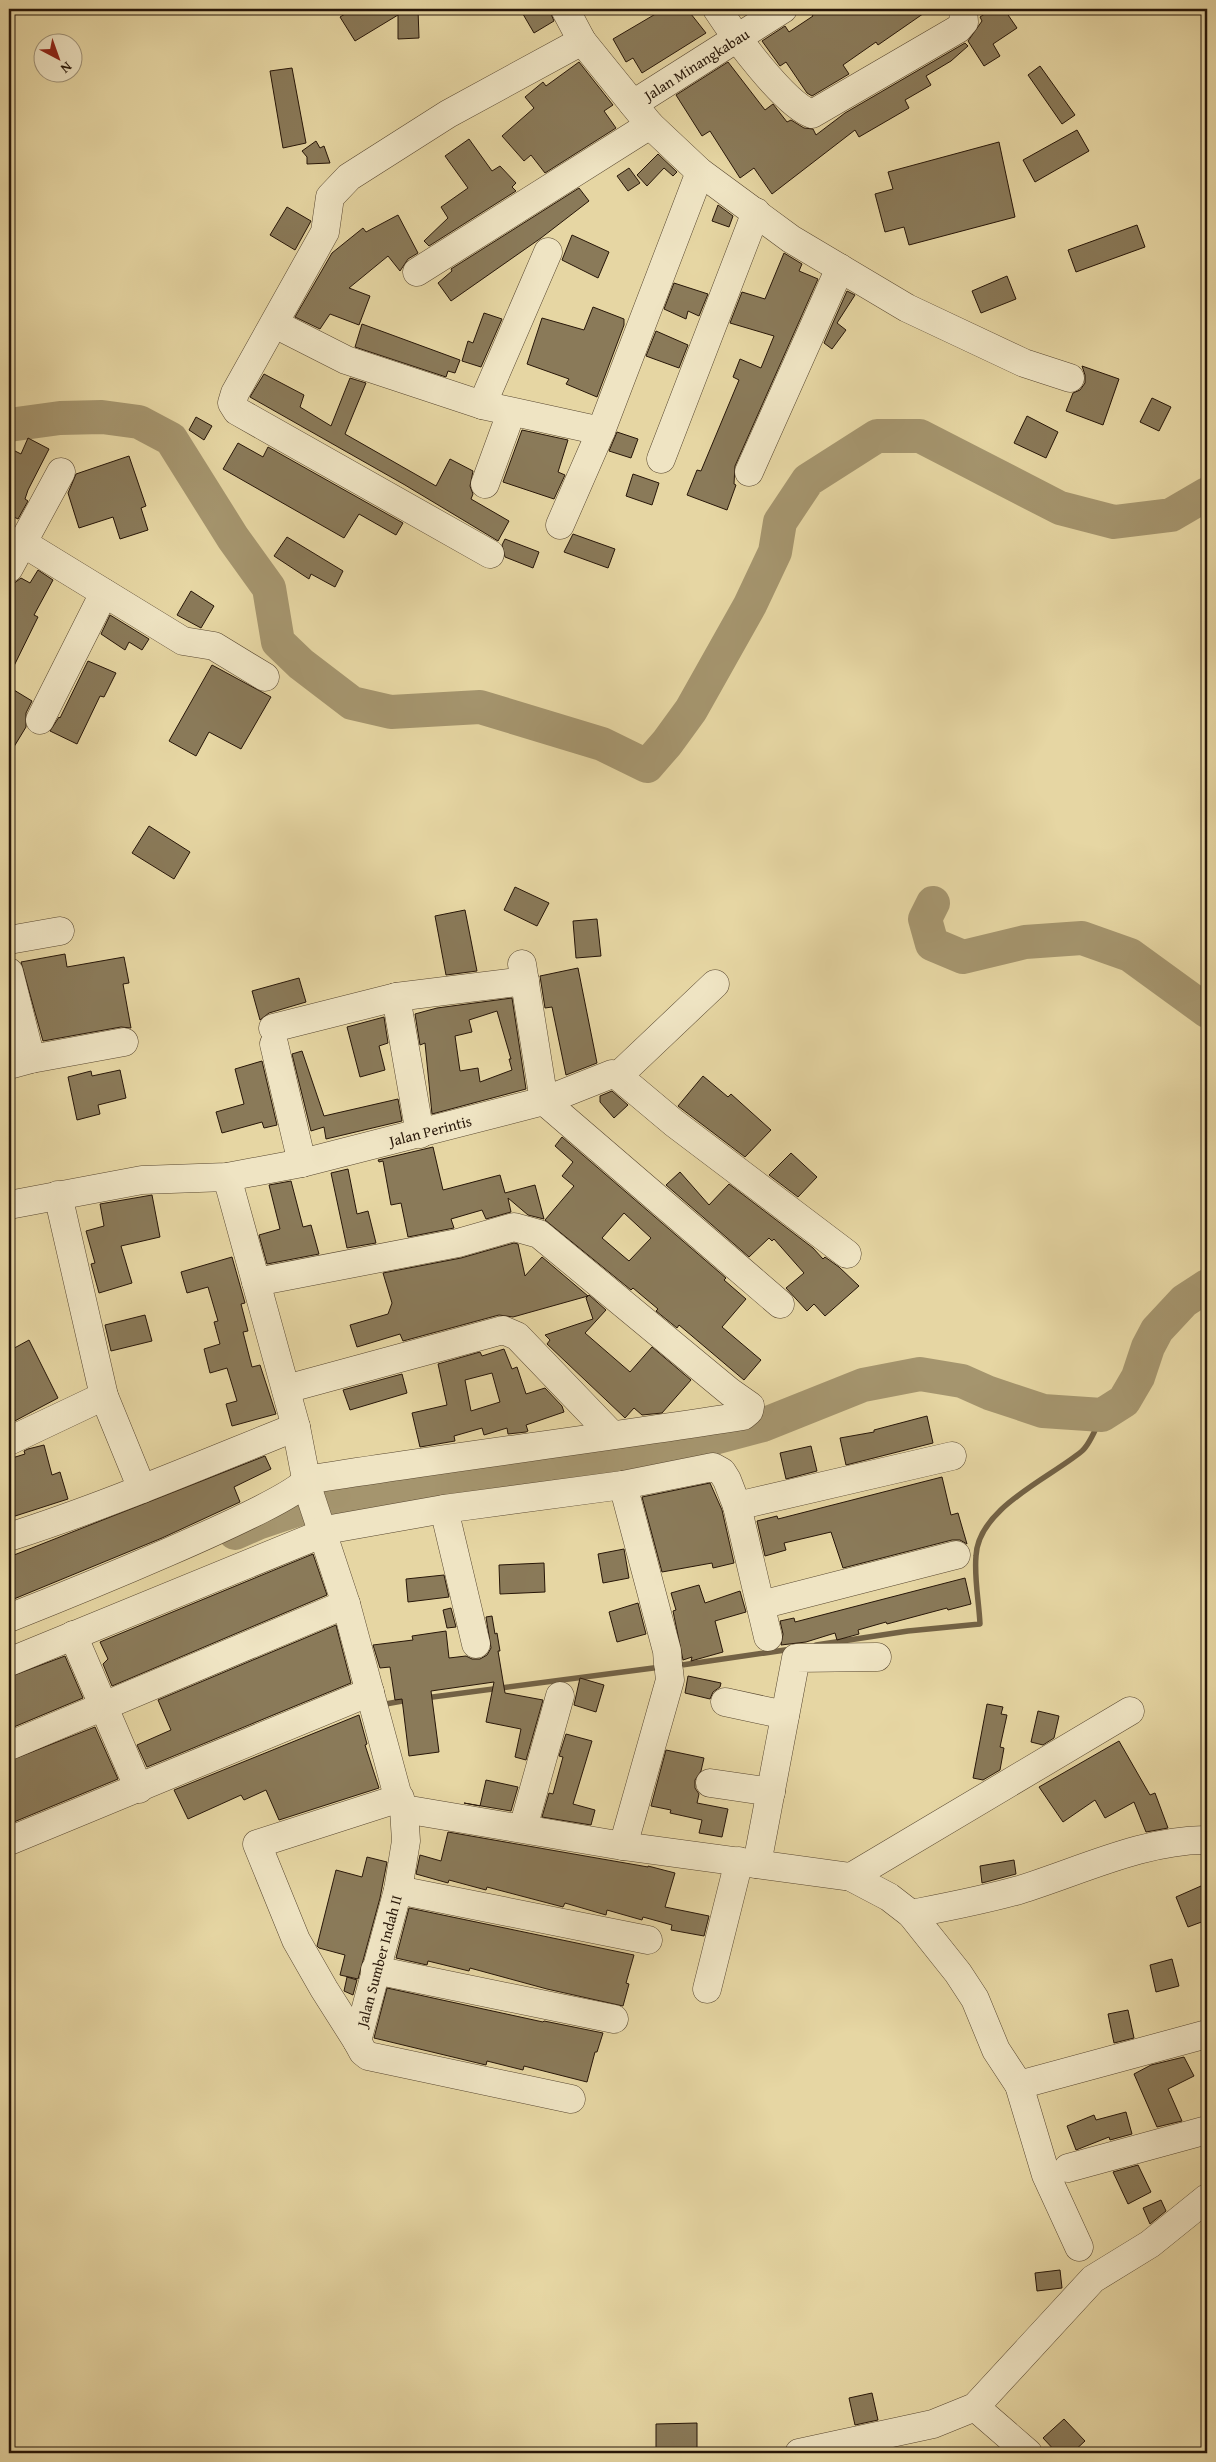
<svg xmlns="http://www.w3.org/2000/svg" width="1216" height="2462" font-family="'Gentium Book Plus',serif">
	<style>
		.lines { fill: none; stroke-linecap: round; stroke-linejoin: round }
		.stream { stroke: #736245; stroke-width: 5.5 }
		.river { stroke: #a5956e; stroke-width: 34 }
		.building { fill: #8a7a59; stroke: #271608; fill-rule: evenodd }
		.minor-casing { stroke: #57462f; stroke-width: 29 }
		.minor { stroke: #efe4c3; stroke-width: 28 }
		.labels { text-anchor: middle; dominant-baseline: central; stroke-width: 4; stroke-linejoin: round; paint-order: stroke }
		.street-label { font-size: 15px; fill: #271608; stroke: #efe4c3 }
	</style>
	<rect width="100%" height="100%" fill="#e6d6a3"/>
	<filter id="stains"><feTurbulence type="fractalNoise" baseFrequency=".004" numOctaves="4"/><feColorMatrix values="0 0 0 0 .2 0 0 0 0 .09 0 0 0 0 .02 0 0 0 .5 -.17"/></filter>
	<radialGradient id="worn" r=".72"><stop offset=".6" stop-color="#630" stop-opacity="0"/><stop offset="1" stop-color="#630" stop-opacity=".3"/></radialGradient>
	<g class="lines">
		<path class="stream" d="M816 1645 908 1631 980 1624C979 1602 974 1578 976 1556 978 1508 1050 1478 1082 1451 1091 1443 1097 1425 1102 1415
			M675 1666 792 1649
			M425 1698 661 1667
			M380 1705 408 1700"/>
		<path class="river" d="M9 425 60 418 102 417 139 422 171 439 233 538 269 588 278 642 301 664 352 703 391 712 480 707 602 744 647 766 667 743 691 710 750 605 775 552 780 522 808 480 877 436H920L1060 508 1114 522 1171 515 1207 494
			M933 903 925 919 932 944 963 957 1025 942 1082 938 1130 955 1207 1011
			M235 1533 260 1522 326 1500 421 1484 665 1451 763 1425 863 1385 920 1374 962 1381 989 1393 1043 1411 1102 1415 1124 1401 1138 1377 1148 1347 1157 1330 1184 1301 1207 1286"/>
	</g>
	<path class="building" d="M353 9H418L419 38 398 39V15L355 41 340 17Z
		M520 9H549L554 21 534 33Z
		M664 9H687L706 33 642 73 633 58 626 62 613 39Z
		M808 9H930L878 45 876 42 843 65 849 74 812 96 807 93 786 62 780 66 762 41 785 26 789 32 813 16Z
		M992 9H1004L1017 28 993 44 1000 56 984 66 968 41 982 21 980 17Z
		M965 43 968 46 951 61 926 76 931 85 905 100 909 108 859 137 855 130 772 194 754 168 740 178 710 131 702 136 676 95 728 62 765 110 773 104 787 122 791 120 804 128 813 129 816 135 845 113Z
		M579 62 613 105 604 111 616 128 545 173 531 155 524 161 502 136 534 108 525 97 543 82 546 86Z
		M1040 66 1075 115 1062 124 1028 75Z
		M292 68 306 143 283 148 270 71Z
		M1077 130 1089 151 1035 182 1023 160Z
		M469 139 492 171 500 166 516 183 512 187 516 191 429 246 424 241 448 218 441 207 468 188 445 156Z
		M316 141 320 148 324 146 330 163 307 164V157L302 151Z
		M999 142 1015 217 909 245 904 227 885 232 875 194 893 189 888 172Z
		M658 154 677 172 673 176 664 168 647 186 637 175Z
		M629 168 640 183 628 191 617 176Z
		M579 188 589 201 541 238 451 301 438 283 452 271 451 269Z
		M718 205 733 216 729 227 712 221Z
		M287 207 311 221 295 250 270 235Z
		M398 215 418 253 408 259 400 271 388 256 349 288 370 296 359 325 330 314 320 329 295 317 332 253 363 228 366 232Z
		M1137 225 1145 247 1076 272 1068 250Z
		M572 235 609 252 598 278 562 260Z
		M784 253 802 264 799 271 818 279 735 466 734 484 736 485 727 510 687 495 697 470 701 471 739 380 733 377 740 359 761 368 774 336 730 323 742 292 765 299Z
		M1007 276 1016 299 981 313 972 291Z
		M674 283 708 294 699 316 688 311 686 319 664 309Z
		M847 291 855 295 837 323 846 330 832 349 824 343Z
		M593 307 624 319V325L597 397 566 384 569 379 527 364 542 318 584 330Z
		M484 313 502 319 481 367 462 361 468 341 473 343Z
		M362 324 460 360 455 373 448 371 446 377 355 347Z
		M656 331 688 345 679 368 646 356Z
		M1082 366 1119 379 1103 425 1066 411 1073 393 1080 390 1085 383V375Z
		M264 374 304 395 300 407 331 426 350 378 366 383 345 434 436 486 450 459 473 471 470 486 473 494 471 499 509 521 498 541 405 485 250 397Z
		M1152 398 1171 407 1159 431 1140 422Z
		M1027 416 1058 432 1046 458 1014 443Z
		M196 417 212 426 204 440 189 430Z
		M522 430 568 440 558 472 565 475 554 499 503 482Z
		M617 432 638 439 631 458 609 451Z
		M28 438 49 449 28 490 25 499 28 501 18 519 14 517 9 528V448L21 454Z
		M238 443 263 457 268 447 403 523 396 535 359 514 344 538 223 469Z
		M129 456 146 506 141 508 148 530 120 539 113 517 79 528 68 493 76 474Z
		M633 474 659 483 652 505 626 496Z
		M573 534 615 549 608 568 564 552Z
		M287 537 343 571 335 587 311 574 309 579 274 556Z
		M505 539 539 552 533 568 505 557 502 545Z
		M38 570 53 580 34 615 38 617 9 676V587L21 578 30 583Z
		M191 591 214 606 201 628 177 615Z
		M110 615 149 639 142 650 129 642 125 650 101 634Z
		M88 661 116 673 104 697 100 696 77 744 50 731 59 717 60 718Z
		M212 665 271 697 241 749 209 732 196 756 169 741Z
		M9 687 32 701 26 713V727L9 755Z
		M149 826 190 852 174 879 132 853Z
		M515 887 549 903 537 926 504 910Z
		M465 910 477 971 446 975 435 916Z
		M597 919 601 956 576 958 573 921Z
		M65 954 67 967 124 957 129 983 123 984 131 1028 121 1027 43 1041 21 962Z
		M578 968 597 1063 566 1075 552 1007 545 1008 540 976Z
		M299 978 306 1002 269 1013 260 1020 252 991Z
		M512 998 526 1089 432 1114 425 1043 420 1045 415 1014 437 1008ZM497 1011 511 1059H509L512 1070 480 1082 478 1068 460 1071 455 1036 472 1032 469 1020Z
		M384 1017 388 1043 379 1046 385 1070 360 1077 347 1027Z
		M302 1051 324 1116 398 1099 402 1121 326 1139 324 1127 311 1131 292 1054Z
		M262 1061 277 1125 264 1128 262 1122 222 1133 216 1112 244 1104 235 1069Z
		M120 1070 126 1098 98 1105 100 1114 77 1120 68 1077 91 1071 92 1076Z
		M703 1076 728 1097 731 1094 771 1130 745 1157 678 1106Z
		M612 1091 628 1105 614 1118 600 1102V1096Z
		M562 1137 726 1278 724 1280 746 1299 722 1327 761 1360 744 1380 679 1325 677 1328 656 1311 658 1309 633 1288 631 1290 545 1220 574 1186 562 1176 573 1162 555 1146ZM624 1213 651 1238 629 1261 602 1238Z
		M433 1147 443 1190 500 1175 505 1193 535 1185 544 1219 528 1215 508 1198 511 1212 486 1219 482 1210 451 1219 454 1228 408 1237 401 1203 391 1205 383 1161 379 1162 378 1160Z
		M791 1153 817 1177 798 1197 769 1175Z
		M348 1169 357 1214 368 1211 376 1243 347 1248 331 1173Z
		M680 1172 709 1205 729 1184 813 1248 823 1259 825 1257 839 1267 859 1286 825 1316 814 1304 807 1311 786 1288 804 1273 774 1239 772 1241 769 1238 749 1257 666 1185Z
		M291 1181 303 1227 311 1225 319 1254 267 1264 259 1235 280 1229 269 1185Z
		M152 1195 160 1237 121 1246 132 1283 99 1293 91 1264 95 1263 86 1231 104 1226 100 1204Z
		M514 1243 518 1244 525 1276 542 1257 588 1296 513 1317 499 1315 403 1341 400 1334 357 1347 350 1325 388 1314 392 1303 383 1273 461 1258Z
		M232 1257 245 1303 241 1304 248 1331 243 1332 252 1367 260 1365 276 1414 232 1426 226 1404 237 1401 227 1368 210 1373 204 1349 220 1344 214 1322 218 1321 208 1287 187 1293 181 1272Z
		M589 1295 606 1310 585 1333 630 1372 652 1347 691 1380 662 1413 642 1415 634 1408 625 1418 547 1344 550 1340 545 1335 593 1319 586 1298Z
		M145 1315 152 1341 111 1351 105 1325Z
		M29 1340 58 1398 9 1424V1351Z
		M504 1349 512 1369 517 1367 526 1394 545 1388 562 1406 564 1412 526 1425 528 1431 526 1432 508 1434 507 1428 484 1435 482 1428 454 1436 455 1441 420 1447 412 1413 447 1405 438 1364 480 1352 482 1356ZM492 1373 500 1402 471 1411 465 1380Z
		M402 1374 407 1393 350 1410 343 1390Z
		M927 1416 933 1443 846 1465 840 1438 874 1432V1430Z
		M44 1445 52 1475 60 1472 68 1499 9 1518V1459L25 1454 24 1451 28 1449Z
		M811 1446 817 1471 786 1479 780 1453Z
		M265 1456 271 1469 234 1487 240 1502 162 1538 9 1601V1557Z
		M942 1477 951 1515 958 1513 967 1544 960 1540H952L843 1568 831 1532 784 1543 786 1550 765 1556 757 1521 777 1516 778 1519Z
		M710 1483 722 1510 734 1563 713 1568 712 1563 662 1572 642 1497Z
		M624 1549 629 1578 603 1583 598 1554Z
		M313 1554 327 1595 112 1686 103 1664 108 1659 100 1642Z
		M544 1563 545 1592 500 1594 499 1565Z
		M444 1575 449 1597 408 1602 406 1579Z
		M965 1578 971 1604 948 1610 947 1608 887 1624 886 1622 858 1630 859 1634 837 1640 835 1633 806 1642 781 1645 783 1634 780 1621 794 1618 795 1622Z
		M699 1585 705 1603 740 1591 746 1612 715 1621 723 1652 691 1661 692 1657 683 1660 673 1611 676 1610 671 1593Z
		M638 1603 646 1634 617 1642 609 1612Z
		M451 1608 456 1627 447 1628 443 1610Z
		M492 1616 495 1634 497 1633 500 1651H498L505 1693 543 1700 526 1760 515 1757 521 1729 486 1722 494 1682 431 1691 439 1752 409 1756 402 1699 395 1700 390 1667 380 1668 373 1645 413 1640 412 1636 446 1631 449 1658 466 1656 472 1659H480L487 1655 491 1648 486 1617Z
		M336 1625 351 1683 147 1767 137 1745 171 1730 158 1700Z
		M65 1656 83 1698 9 1729V1677Z
		M688 1676 721 1683 720 1687 713 1692 710 1699 685 1693Z
		M580 1678 604 1685 596 1712 574 1705Z
		M987 1704 1003 1707 1001 1714 1007 1715 1000 1747 1004 1748 1000 1770 983 1780 973 1778Z
		M1038 1711 1059 1716 1054 1738 1043 1745 1031 1742Z
		M359 1715 367 1744 365 1745 379 1788 279 1820 266 1790 244 1800 241 1795 188 1819 174 1790Z
		M95 1727 118 1779 9 1824V1761Z
		M566 1734 592 1741 573 1804 595 1810 591 1825 542 1817 549 1793 553 1794 563 1757 559 1756Z
		M1119 1741 1150 1795 1155 1793 1168 1828 1146 1832 1134 1802 1105 1818 1095 1800 1063 1822 1039 1787Z
		M666 1750 704 1758 701 1771 695 1780V1788L699 1794 697 1803 728 1809 722 1837 699 1833 702 1820 670 1813 671 1810 651 1806Z
		M486 1780 518 1787 511 1811 464 1803 480 1806Z
		M448 1832 648 1867V1866L675 1873 665 1907 709 1916 704 1936 671 1930 672 1925 643 1917 642 1920 607 1910 606 1915 565 1903 563 1907 487 1887 486 1890 449 1880 448 1883 416 1874 420 1855 441 1861Z
		M367 1857 387 1862 380 1898 358 1979 340 1975 345 1955 319 1948 317 1946 336 1870 362 1877Z
		M1014 1860 1016 1874 982 1883 980 1866Z
		M1201 1886 1207 1901V1920L1188 1927 1176 1897Z
		M409 1908 634 1955 626 1983 629 1984 623 2006 547 1989 470 1968 469 1971 428 1961 427 1965 396 1958Z
		M1172 1959 1179 1986 1156 1992 1150 1965Z
		M347 1977 357 1980 353 1995 344 1991Z
		M387 1988 543 2022 544 2021 603 2033 597 2052H595L587 2082 524 2066 523 2070 487 2061 486 2065 374 2038Z
		M1128 2010 1134 2038 1114 2043 1108 2014Z
		M1184 2057 1194 2076 1168 2089 1182 2121 1157 2127 1134 2074 1151 2065Z
		M1126 2112 1132 2134 1110 2140 1109 2137 1076 2150 1067 2126 1094 2115 1096 2120Z
		M1138 2165 1151 2192 1128 2204 1113 2172Z
		M1161 2200 1166 2211 1150 2224 1143 2208Z
		M1060 2270 1062 2288 1037 2291 1035 2273Z
		M872 2393 878 2420 855 2425 849 2398Z
		M1064 2419 1085 2441 1072 2453H1057L1043 2438Z
		M697 2423V2453H656V2424Z"/>
	<g class="lines">
		<defs>
			<g id="minor">
				<path id="s1" d="M565 9 582 41 633 104 783 9"/>
				<path d="M717 9C734 35 784 104 812 114L958 29 964 22 963 9"/>
				<path d="M633 104 650 125 700 172 791 239 907 308 1024 363 1070 378"/>
				<path d="M417 272 650 125"/>
				<path d="M275 324 346 360 482 405 601 431 700 172"/>
				<path d="M482 405 548 252"/>
				<path d="M661 459 756 212"/>
				<path d="M749 472 840 268"/>
				<path d="M485 484 511 413"/>
				<path d="M560 525 601 431"/>
				<path d="M23 543 183 641 214 646 265 677"/>
				<path d="M490 554 237 411 232 403 235 393 325 232 330 197 349 177 448 114 582 41"/>
				<path d="M9 568 61 472"/>
				<path d="M40 720 104 593"/>
				<path d="M9 940 60 931"/>
				<path d="M522 964 544 1101 612 1074 618 1076 674 1123 847 1254"/>
				<path d="M9 972 31 1059"/>
				<path d="M273 1028 396 997"/>
				<path d="M274 1044 302 1163"/>
				<path d="M9 1065 31 1059 124 1042"/>
				<path d="M618 1076 715 984"/>
				<path d="M420 1134 396 997 525 981"/>
				<path d="M227 1177 296 1427 308 1489 346 1604 397 1793 404 1809 406 1841 398 1890 357 2041 363 2052 368 2056 571 2099"/>
				<path d="M58 1195 104 1396 142 1489"/>
				<path id="s2" d="M9 1205 142 1180 227 1177 302 1163 544 1101 780 1304"/>
				<path d="M286 1389 503 1330 517 1336 612 1435"/>
				<path d="M9 1441 104 1396"/>
				<path d="M623 1485 667 1651 668 1664"/>
				<path d="M737 1506 952 1456"/>
				<path d="M444 1509 476 1644"/>
				<path d="M320 1531 444 1509 623 1485 713 1467 722 1472 727 1480 737 1506 768 1637"/>
				<path d="M9 1537C106 1506 201 1465 296 1427"/>
				<path d="M761 1605 956 1555"/>
				<path d="M9 1618C47 1603 297 1503 306 1480 451 1457 597 1439 743 1416L749 1411 750 1406 730 1392 539 1234 514 1227 458 1243 256 1282"/>
				<path d="M73 1635 139 1789"/>
				<path d="M9 1662 321 1534"/>
				<path d="M725 1702 785 1715"/>
				<path d="M9 1746 346 1604"/>
				<path d="M710 1783 771 1792"/>
				<path d="M404 1809 623 1846 851 1877 889 1897 911 1914 958 1973 975 1999 996 2050 1019 2085 1046 2175 1079 2247"/>
				<path d="M523 1828 560 1696"/>
				<path d="M9 1841 370 1692"/>
				<path d="M623 1846 670 1680 669 1671"/>
				<path d="M757 1864 796 1658 877 1657"/>
				<path d="M851 1877 1130 1711"/>
				<path d="M398 1890 648 1940"/>
				<path d="M911 1914C947 1907 984 1900 1019 1890 1078 1872 1145 1839 1207 1840"/>
				<path d="M375 1970 614 2019"/>
				<path d="M707 1989 739 1861"/>
				<path d="M357 2041 324 1989 296 1940 257 1844 400 1798"/>
				<path d="M1019 2085 1207 2034"/>
				<path d="M1068 2168 1207 2130"/>
				<path d="M975 2407 1028 2453"/>
				<path d="M799 2453 933 2424 975 2407 1093 2279 1150 2244 1207 2198"/>
			</g>
		</defs>
		<use href="#minor" class="minor-casing"/>
		<use href="#minor" class="minor"/>
	</g>
	<g class="labels">
		<g class="street-label">
			<text stroke="none"><textPath href="#s1" startOffset="192">Jalan Minangkabau</textPath></text>
			<text stroke="none"><textPath href="#s2" startOffset="429">Jalan Perintis</textPath></text>
			<text transform="translate(379 1961) rotate(-75)">Jalan Sumber Indah II</text>
		</g>
	</g>
	<rect width="1216" height="2462" fill="none" stroke="#e6d6a3" stroke-width="30"/>
	<rect x="10" y="10" width="1196" height="2442" fill="none" stroke="#271608" stroke-width="2.5"/>
	<rect x="15" y="15" width="1186" height="2432" fill="none" stroke="#271608"/>
	<g transform="translate(58 58) rotate(139)"><circle r="24" fill="#efe4c3" stroke="#9f9278"/>
	<path d="M0-4L9 19L0 12L-9 19Z" fill="#8f2418"/>
	<text y="-8" font-size="14" font-weight="bold" text-anchor="middle" fill="#271608">N</text>
	</g>
	<rect width="100%" height="100%" filter="url(#stains)"/>
	<rect width="100%" height="100%" fill="url(#worn)"/>
</svg>
